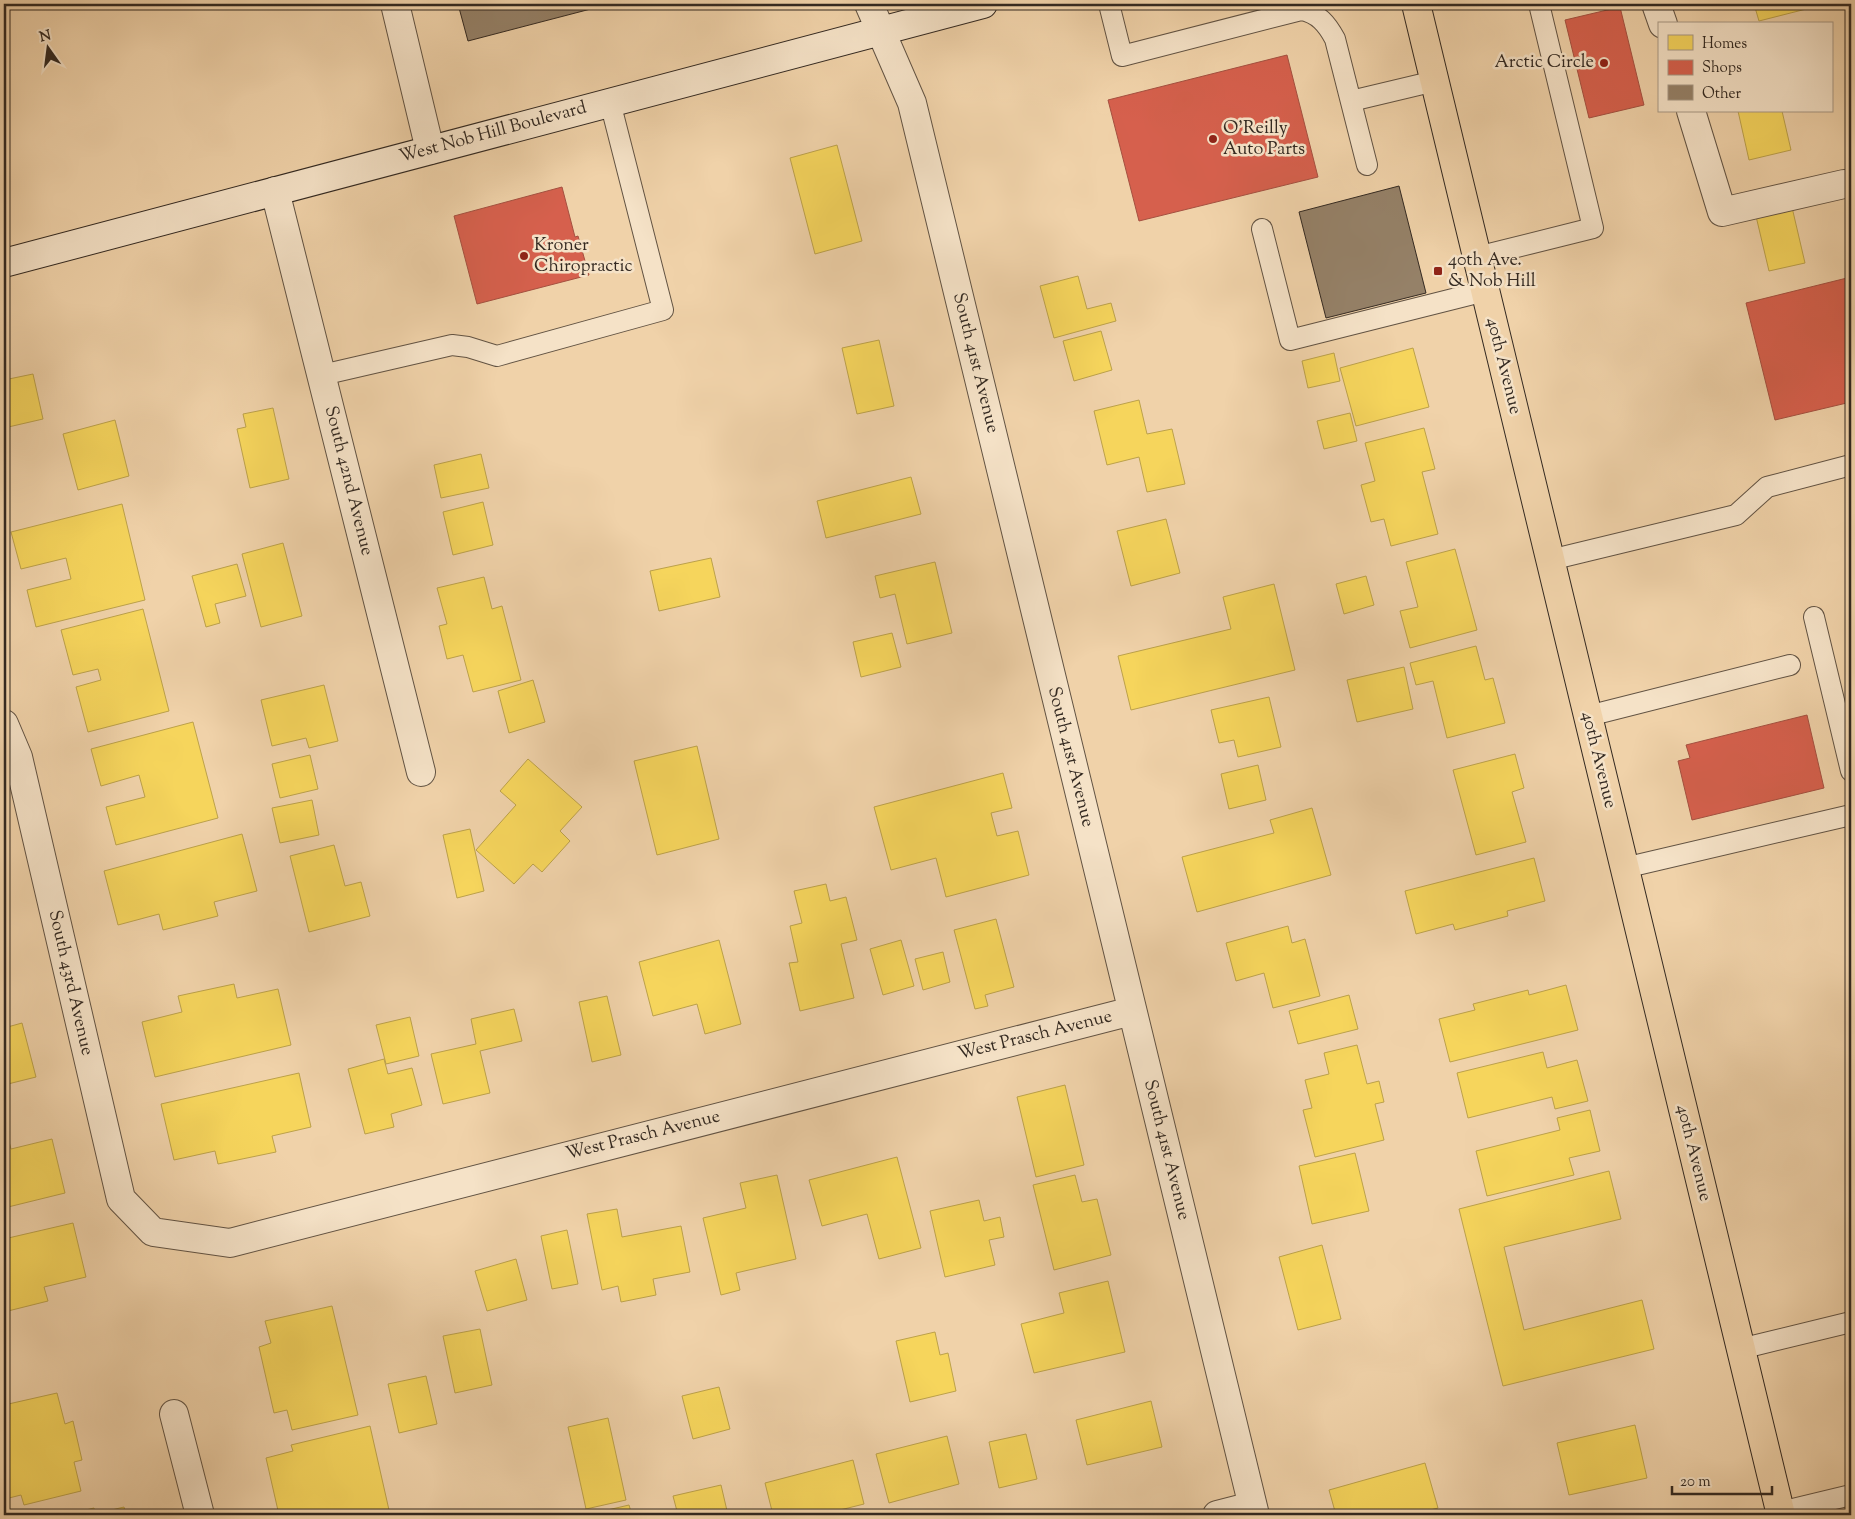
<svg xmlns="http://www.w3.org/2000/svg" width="1855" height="1519" font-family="'Sorts Mill Goudy',serif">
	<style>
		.homes { fill: #f6d55c; stroke: #bca14a }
		.shops { fill: #d6604d; stroke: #a55040 }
		.building { fill: #958168; stroke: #332921 }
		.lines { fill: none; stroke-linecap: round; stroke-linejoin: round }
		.lane-casing { stroke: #625343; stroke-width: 22 }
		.street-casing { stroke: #625343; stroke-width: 30 }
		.secondary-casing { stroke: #332921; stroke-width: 30 }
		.primary-casing { stroke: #332921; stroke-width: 30 }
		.lane { stroke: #f5e2c7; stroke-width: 20 }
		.street { stroke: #f5e2c7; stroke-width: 28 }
		.secondary { stroke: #f5e2c7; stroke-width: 28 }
		.primary { stroke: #f0d2a9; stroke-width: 28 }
		.poi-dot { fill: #8f2418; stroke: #f5e2c7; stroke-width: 2 }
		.labels { text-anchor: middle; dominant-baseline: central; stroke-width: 5; stroke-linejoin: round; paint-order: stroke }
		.poi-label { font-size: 18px; fill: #332921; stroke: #f5e2c7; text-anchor: start }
		.street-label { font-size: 18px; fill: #332921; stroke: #f5e2c7 }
	</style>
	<rect width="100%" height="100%" fill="#f0d2a9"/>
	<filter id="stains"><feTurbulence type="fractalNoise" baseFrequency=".004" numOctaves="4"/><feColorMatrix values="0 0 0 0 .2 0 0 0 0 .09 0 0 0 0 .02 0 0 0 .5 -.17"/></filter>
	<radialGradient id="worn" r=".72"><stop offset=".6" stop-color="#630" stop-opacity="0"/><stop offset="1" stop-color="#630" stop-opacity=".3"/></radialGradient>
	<path class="homes" d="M1754 4H1826L1759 21Z
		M1738 111H1782L1791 150 1749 160Z
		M837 145 862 241 815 254 790 158Z
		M1791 203 1805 263 1769 271 1755 212Z
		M1078 276 1087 309 1111 303 1116 321 1054 338 1040 286Z
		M1101 331 1112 370 1074 381 1063 341Z
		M879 340 894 406 857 414 842 348Z
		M1413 348 1429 407 1356 426 1340 368Z
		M1334 353 1340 381 1308 388 1302 361Z
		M33 374 43 419 4 428V380Z
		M1139 400 1147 434 1172 429 1185 484 1147 492 1139 457 1107 465 1094 411Z
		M273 408 289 479 250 488 237 429 246 427 243 414Z
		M1350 413 1357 441 1324 449 1317 421Z
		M115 420 129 476 78 490 63 434Z
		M1424 428 1435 469 1422 472 1438 534 1391 546 1384 519 1371 522 1361 485 1375 481 1365 443Z
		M481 454 489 488 441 498 434 465Z
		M911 477 921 514 826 538 817 501Z
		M483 502 493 545 453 555 443 512Z
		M122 504 145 600 36 627 27 590 71 579 66 558 21 569 11 532Z
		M1166 519 1180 573 1131 586 1117 531Z
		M283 543 302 616 261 627 242 554Z
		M1455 549 1477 630 1410 648 1400 611 1418 607 1406 562Z
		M711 558 720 597 659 611 650 571Z
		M935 562 952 633 907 644 895 594 880 598 875 576Z
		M237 564 246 596 215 604 220 623 206 627 192 576Z
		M1366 576 1374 605 1344 614 1336 584Z
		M484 577 492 609 502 606 521 680 473 692 463 655 447 659 439 626 447 624 437 588Z
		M1274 584 1295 670 1131 710 1118 656 1231 629 1223 597Z
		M143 609 169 711 88 732 76 687 101 680 98 669 73 675 61 630Z
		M892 633 901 667 861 677 853 642Z
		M1476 646 1485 680 1493 678 1505 723 1447 738 1433 681 1416 685 1410 663Z
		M1404 667 1413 709 1357 722 1347 680Z
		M533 680 545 722 509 733 498 691Z
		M324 685 338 741 309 748 306 738 272 746 261 700Z
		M1269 697 1281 747 1238 757 1234 740 1219 743 1211 710Z
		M193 722 218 818 116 845 106 807 145 797 139 775 101 786 91 749Z
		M697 746 719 839 657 855 634 761Z
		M1515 754 1524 788 1512 792 1526 842 1476 855 1453 770Z
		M310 755 318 789 280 798 272 764Z
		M528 759 582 807 560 831 570 841 542 872 533 864 514 884 476 850 516 805 500 791Z
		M1258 765 1266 800 1229 809 1221 774Z
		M1003 773 1012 808 991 813 997 836 1018 831 1029 875 946 897 936 858 891 870 874 807Z
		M312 800 319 835 280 843 272 808Z
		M1312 808 1331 875 1197 912 1182 857 1274 833 1270 820Z
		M470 829 484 891 457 898 443 835Z
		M242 834 257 891 214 902 218 916 163 930 159 914 118 925 104 871Z
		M334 845 345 886 361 882 370 916 309 932 290 856Z
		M1534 858 1545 901 1507 911 1508 916 1455 930 1453 924 1416 934 1405 891Z
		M826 884 830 901 846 897 857 940 841 944 854 998 800 1011 789 963 798 962 790 926 802 923 794 891Z
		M996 919 1014 987 985 995 988 1006 975 1009 954 930Z
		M1288 926 1292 943 1305 939 1320 996 1273 1008 1264 973 1236 981 1226 943Z
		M719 940 741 1024 705 1034 697 1004 653 1016 639 962Z
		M901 940 914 986 883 995 870 949Z
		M943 952 950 982 923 990 915 959Z
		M234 984 237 998 278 989 291 1045 155 1077 142 1022 182 1012 178 996Z
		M1566 985 1578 1030 1450 1062 1439 1019 1475 1010 1473 1004 1528 990 1529 995Z
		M1349 995 1358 1029 1298 1044 1289 1011Z
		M607 996 621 1055 592 1062 579 1002Z
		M514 1009 522 1041 480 1051 490 1093 443 1104 431 1054 476 1044 471 1019Z
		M410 1017 419 1056 386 1064 376 1025Z
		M22 1023 36 1077 4 1085V1028Z
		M1357 1045 1367 1084 1379 1081 1384 1102 1375 1104 1384 1140 1315 1157 1303 1110 1312 1108 1305 1080 1329 1074 1324 1053Z
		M1543 1052 1547 1068 1577 1060 1588 1101 1555 1109 1552 1097 1468 1118 1457 1073Z
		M384 1059 388 1074 412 1068 422 1105 391 1114 394 1127 365 1134 348 1069Z
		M299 1073 311 1127 272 1136 276 1152 218 1164 215 1151 174 1160 161 1104Z
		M1065 1085 1084 1165 1036 1177 1017 1097Z
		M1590 1110 1600 1151 1569 1158 1574 1175 1487 1196 1476 1151 1560 1130 1557 1118Z
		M7 1134 11 1149 52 1139 65 1193 4 1208V1135Z
		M1355 1153 1369 1211 1312 1224 1299 1166Z
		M897 1157 921 1248 879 1259 867 1214 822 1226 809 1180Z
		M1609 1171 1621 1219 1504 1247 1524 1330 1642 1300 1654 1349 1503 1386 1459 1209Z
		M777 1175 796 1259 736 1273 740 1290 721 1295 703 1218 746 1208 740 1183Z
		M1075 1175 1082 1202 1097 1199 1111 1255 1054 1270 1033 1185Z
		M979 1200 984 1221 1000 1217 1004 1237 989 1240 995 1265 945 1277 930 1211Z
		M617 1209 622 1237 681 1226 690 1272 653 1279 656 1295 621 1302 618 1286 602 1290 587 1214Z
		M73 1223 86 1277 44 1287 48 1301 4 1312V1239Z
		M567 1230 578 1284 552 1289 541 1236Z
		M1322 1245 1341 1319 1298 1330 1279 1257Z
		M516 1259 527 1300 487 1311 475 1271Z
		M1108 1281 1125 1352 1034 1373 1021 1324 1064 1313 1059 1293Z
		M332 1306 358 1415 292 1430 287 1410 274 1413 259 1347 271 1343 265 1321Z
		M480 1329 492 1385 455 1393 443 1336Z
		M935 1332 940 1355 948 1353 956 1391 910 1402 896 1341Z
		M426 1376 437 1424 399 1433 388 1384Z
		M719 1387 730 1429 693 1439 682 1396Z
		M57 1393 65 1424 73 1421 82 1460 74 1462 81 1491 24 1505 21 1495 9 1498 4 1478V1405Z
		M1151 1401 1162 1447 1087 1465 1076 1420Z
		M608 1418 626 1500 586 1509 568 1427Z
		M1635 1425 1647 1478 1569 1495 1557 1443Z
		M370 1426 389 1510 365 1515H279L266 1458 293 1451 291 1445Z
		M1026 1434 1037 1479 999 1488 989 1442Z
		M947 1436 959 1484 889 1503 876 1454Z
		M853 1460 864 1504 820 1515H773L765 1483Z
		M1425 1463 1438 1508 1411 1515H1336L1329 1490Z
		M721 1485 728 1515H678L673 1496Z
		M629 1505 632 1515H586Z
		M124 1507 126 1515H65L94 1508 95 1514Z"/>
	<path class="shops" d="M1620 7 1644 105 1589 118 1565 20Z
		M1287 55 1318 177 1139 221 1108 100Z
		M562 187 575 237 578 236 589 275 477 304 454 216Z
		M1851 277V402L1775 420 1746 303Z
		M1807 715 1824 788 1692 820 1678 761 1690 758 1686 745Z"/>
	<path class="building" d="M458 4H605L606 5 468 41Z
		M1399 186 1426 293 1326 318 1299 212Z"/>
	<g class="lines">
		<defs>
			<path id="lane" d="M1109 4 1122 56 1301 10C1318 13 1327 24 1335 39L1367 165
				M1351 101 1435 81
				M1262 229 1290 340 1485 291
				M1477 257 1593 228 1539 4
				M322 375 452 345 468 347 497 356 663 310 610 102
				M1550 560 1736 515 1767 487 1851 465
				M1814 617 1851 771
				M1588 716 1790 665
				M1624 868 1851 815
				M1740 1349 1851 1322
				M1780 1512 1851 1495"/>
			<path id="street" d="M395 4 430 150
				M869 4 912 103 1255 1515
				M1656 4 1663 24
				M1691 111 1722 212 1844 184
				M275 191 421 772
				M4 724 18 757 121 1199 153 1232 230 1243 1132 1011
				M174 1414 200 1515
				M1217 1515 1252 1506"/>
			<path id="secondary" d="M4 263 983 4"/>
			<path id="primary" d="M1416 4 1781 1515"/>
		</defs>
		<use href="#lane" class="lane-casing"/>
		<use href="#street" class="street-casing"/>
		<use href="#secondary" class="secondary-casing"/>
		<use href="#primary" class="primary-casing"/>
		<use href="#lane" class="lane"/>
		<use href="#street" class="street"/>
		<use href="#secondary" class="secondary"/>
		<use href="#primary" class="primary"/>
	</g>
	<g class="poi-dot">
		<circle cx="1604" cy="63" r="5"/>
		<circle cx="1213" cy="139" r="5"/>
		<circle cx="524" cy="256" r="5"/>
		<rect x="1433" y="266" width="10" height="10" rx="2.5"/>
	</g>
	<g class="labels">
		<g class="poi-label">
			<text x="1594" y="63" text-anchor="end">Arctic Circle</text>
			<text x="1223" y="129">O'Reilly<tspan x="1223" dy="21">Auto Parts</tspan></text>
			<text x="534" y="246">Kroner<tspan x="534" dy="21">Chiropractic</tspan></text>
			<text x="1448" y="261">40th Ave.<tspan x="1448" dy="21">&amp; Nob Hill</tspan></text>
		</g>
		<g class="street-label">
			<text transform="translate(493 133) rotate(-15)">West Nob Hill Boulevard</text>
			<text transform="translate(975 363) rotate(76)">South 41st Avenue</text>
			<text transform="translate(1503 366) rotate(76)">40th Avenue</text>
			<text transform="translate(348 481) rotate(76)">South 42nd Avenue</text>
			<text transform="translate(1070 757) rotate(76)">South 41st Avenue</text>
			<text transform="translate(1598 760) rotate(76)">40th Avenue</text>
			<text transform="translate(70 983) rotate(77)">South 43rd Avenue</text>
			<text transform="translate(1035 1036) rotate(-14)">West Prasch Avenue</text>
			<text transform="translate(643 1136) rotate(-14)">West Prasch Avenue</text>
			<text transform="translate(1166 1150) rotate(76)">South 41st Avenue</text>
			<text transform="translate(1693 1153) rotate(76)">40th Avenue</text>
		</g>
	</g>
	<rect width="1855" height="1519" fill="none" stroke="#f0d2a9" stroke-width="20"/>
	<rect x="5" y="5" width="1845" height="1509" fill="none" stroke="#332921" stroke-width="2.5"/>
	<rect x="10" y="10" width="1835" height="1499" fill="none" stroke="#332921"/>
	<rect x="1658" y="22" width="175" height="90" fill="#f5e2c7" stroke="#a79885"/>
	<rect x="1668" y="35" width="25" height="15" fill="#f6d55c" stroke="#a79885"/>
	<text x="1702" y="48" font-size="15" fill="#332921">Homes</text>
	<rect x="1668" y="60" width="25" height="15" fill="#d6604d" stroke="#a79885"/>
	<text x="1702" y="72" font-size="15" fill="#332921">Shops</text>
	<rect x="1668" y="85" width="25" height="15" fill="#958168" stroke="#a79885"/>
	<text x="1702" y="98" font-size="15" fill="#332921">Other</text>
	<g transform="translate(48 48) rotate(346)" stroke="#f5e2c7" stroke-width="4" paint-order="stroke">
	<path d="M0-4L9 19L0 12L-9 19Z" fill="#332921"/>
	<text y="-8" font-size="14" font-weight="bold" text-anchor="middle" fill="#332921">N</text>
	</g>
	<path d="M1672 1486v8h100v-8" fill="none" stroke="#332921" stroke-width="2.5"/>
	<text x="1680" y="1486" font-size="15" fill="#332921" stroke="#f5e2c7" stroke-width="4" paint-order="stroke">20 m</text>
	<rect width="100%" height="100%" filter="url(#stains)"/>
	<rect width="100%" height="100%" fill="url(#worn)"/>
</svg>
